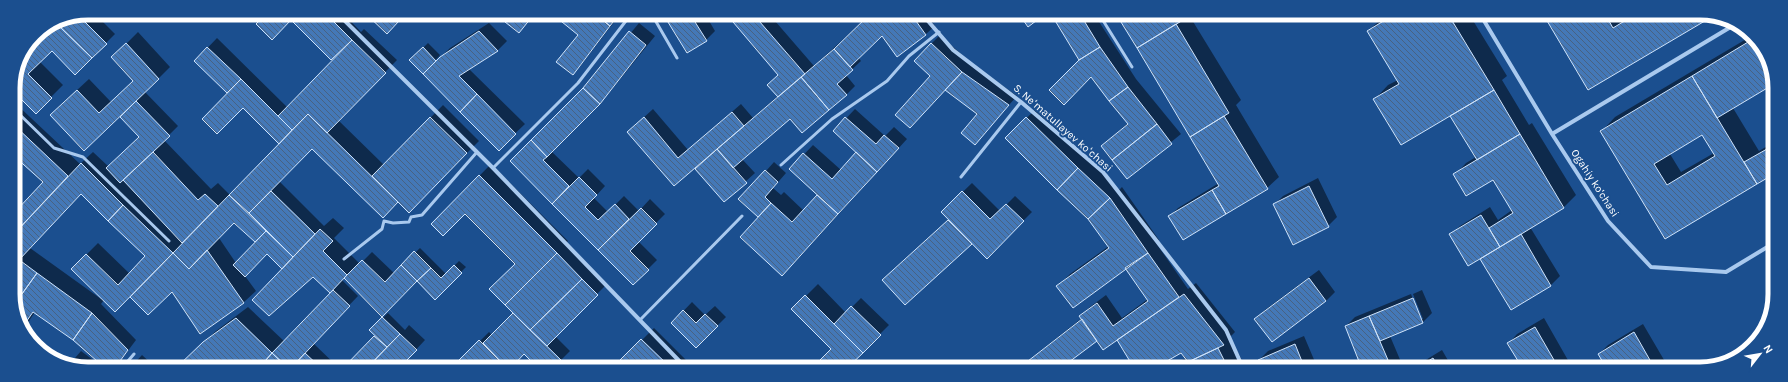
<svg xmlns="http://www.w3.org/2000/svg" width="1788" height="382" font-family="Karla,sans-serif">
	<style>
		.shadow { fill: #0007; fill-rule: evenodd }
		.building { fill: url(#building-back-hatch); stroke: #cfe3fa; fill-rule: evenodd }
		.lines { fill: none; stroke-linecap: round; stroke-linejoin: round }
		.service { stroke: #a9c9ee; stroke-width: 3 }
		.minor { stroke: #a9c9ee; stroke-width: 4 }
		.labels { text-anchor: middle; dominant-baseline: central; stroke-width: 4; stroke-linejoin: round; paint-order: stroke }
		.street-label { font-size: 11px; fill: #fff; stroke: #1b4f8f }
		.rim { fill: none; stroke: #fff; stroke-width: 5 }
	</style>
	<defs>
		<pattern id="building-back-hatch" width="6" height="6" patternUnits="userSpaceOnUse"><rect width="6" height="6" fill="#4478b7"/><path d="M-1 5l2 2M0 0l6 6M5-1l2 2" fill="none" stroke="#486282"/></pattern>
	</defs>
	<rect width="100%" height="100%" fill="#1b4f8f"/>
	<path class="shadow" d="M88 13H94L115 34 91 58 52 49 40 62 63 85 36 112 13 89 35 35 60 19Z
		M269 13H343L361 32 364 29 397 60 338 120 384 165 443 105 479 141 409 211 398 201 383 216 312 147 279 181 324 226 333 218 344 228 334 238 360 264 372 252 394 273 420 248 446 274 459 261 466 267 435 298 417 280 382 315 344 277 342 280 358 296 313 343 339 368H220L216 363 177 368 216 331 248 307 285 342 334 290 313 275 283 269 267 253 245 276 256 291 244 302 200 333 172 290 148 314 130 296 104 300 101 304 136 340 115 368H105L75 340 35 312 25 327 14 309V214L44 182 14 154 13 103 14 102 80 164 93 152 109 167 140 137 120 115 84 149 63 103 89 79 111 102 134 81 124 46 138 32 170 67 145 92 178 126 164 140 211 189 218 183 230 195 280 144 195 61 217 38 287 107 344 49 291 19ZM132 173 123 181 122 180ZM82 193 146 256 130 274 98 243 72 269 102 298 101 299 30 248ZM235 221 256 242 236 263 219 238Z
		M367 13H401L403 16 387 33Z
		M553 13H621L581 65 573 73 579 34Z
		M665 13 705 14 715 31 706 40Z
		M743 14H769L814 66 871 14H926L935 26 926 34 897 55 882 34 858 57 861 61 846 75 855 86 846 95 790 117 742 159 755 173 724 201 695 167 628 132 653 109 688 150 741 104 753 118 778 96 779 75 734 22Z
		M1052 14H1094L1136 79 1181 134 1127 178 1102 146 1128 123 1080 60Z
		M1117 14H1191L1189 15 1241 100 1236 105 1279 177 1267 188 1169 217 1178 208 1219 183Z
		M1387 14H1469L1507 76 1502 80 1529 125 1532 123 1576 195 1564 207 1530 227 1560 276 1551 285 1511 309 1480 257 1451 235 1460 226 1490 207 1498 220 1512 210 1494 178 1455 175 1466 163 1476 157 1451 115 1375 99 1388 85 1398 80 1368 31Z
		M1544 14 1627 15 1714 14 1588 88Z
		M489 23 507 41 498 50 469 69 525 124 499 149 411 60 428 43 440 55 429 67 430 68 450 48Z
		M639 23 655 36 608 94 551 151 579 178 588 169 605 186 594 198 608 212 624 196 639 211 650 199 665 214 638 241 657 260 633 284 511 161 584 89Z
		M940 35 971 63 1017 96 975 143 979 113 932 76 931 44Z
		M1753 35 1774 73 1733 108 1759 151 1774 142V173L1666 238 1602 131 1615 117ZM1702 134 1714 153 1681 172 1670 154Z
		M855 109 885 136 894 127 907 139 794 263 762 212 766 171 774 162 786 173 773 188 781 195 784 192 804 211 819 195 790 169 813 145 841 170 858 152 834 131Z
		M1036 109 1119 190 1122 187 1159 240 1156 243 1188 289 1196 283 1235 332 1230 337 1246 368H1163L1186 358 1182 351 1153 368H1135L1118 339H1097L1059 368H1019L1082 318 1081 316 1090 307 1106 295 1122 318 1148 299 1126 268 1058 286 1070 274 1109 246 1089 219 1006 138Z
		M491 164 568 241 565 244 606 285 555 336 570 351 553 368 524 352 509 368H453L489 332 492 335 515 313 516 264 465 212 432 224Z
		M1318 178 1337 217 1328 226 1274 205 1283 196Z
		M972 183 1000 211 1015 196 1032 212 987 257 972 242 905 304 895 268 949 219 942 212Z
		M1319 270 1335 292 1326 301 1256 319 1265 310Z
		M818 284 846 313 861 298 889 325 846 368H814L833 349 793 309Z
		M1422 290 1432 313 1423 322 1390 336 1404 369H1368L1346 326 1355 317 1411 294 1421 319H1423L1413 294Z
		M692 302 705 315 715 306 726 317 696 347 672 323Z
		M388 313 405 330 409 325 425 340 399 368H345L376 335 371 330Z
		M1544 318 1573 369H1524L1509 343 1517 334Z
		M1643 324 1667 365 1664 369H1608L1599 354 1608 345Z
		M654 328 686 360 678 368H614Z
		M1304 336 1318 369H1263L1259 360 1268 351Z
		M1442 350 1453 369H1411Z
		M81 351 104 368H74L69 365Z
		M142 355 156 368H130Z"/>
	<path class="building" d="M88 13H95L85 22 107 44 92 58 55 22 60 19Z
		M150 13H162L156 19Z
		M267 13H325L352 40 331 60 291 20 272 40 256 24Z
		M365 13H391L399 21 387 34Z
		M512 13H535L519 33 505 22Z
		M551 13H594L610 26 573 75 556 62 578 35Z
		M594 13H620L610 26Z
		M664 13 690 14 707 41 687 53 663 14Z
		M743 14H753L805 74 778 97 767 85 778 75 733 22Z
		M870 14H911L926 35 897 57 882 36 850 67 834 49Z
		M1019 14H1045L1028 27Z
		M1051 14H1080L1100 47 1079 60Z
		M1116 14H1193L1137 48Z
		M1395 14H1448L1494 90 1401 145 1373 99 1399 84 1367 31Z
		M1543 14H1605L1613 28 1636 14 1715 15 1588 90Z
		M55 22 92 58 75 75 52 51 28 74 52 98 36 114 13 91V84L35 35Z
		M1176 24 1229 113 1190 137 1137 48Z
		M479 31 498 51 459 76 477 94 460 112 423 74 440 57Z
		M629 31 646 45 600 104 583 88Z
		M1753 39 1774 73V84L1717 118 1692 76Z
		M352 40 386 73 327 133 308 114 292 130 278 116Z
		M126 43 159 79 84 151 50 115 77 90 99 113 133 81 111 57Z
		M931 43 962 72 910 128 895 115 930 76 914 61Z
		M207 47 241 79 227 93 194 61Z
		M423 47 436 61 423 74 409 60Z
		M1100 47 1128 87 1109 101 1091 77 1064 105 1049 90 1079 60Z
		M834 49 853 70 837 84 847 95 829 110 801 77Z
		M962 72 1009 105 975 145 961 133 977 114 945 90Z
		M1692 76 1757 184 1665 239 1600 131ZM1702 135 1715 156 1667 185 1654 164Z
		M801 77 829 110 802 133 790 119 733 168 717 149Z
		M241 79 292 130 279 144 243 108 217 134 202 119Z
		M1128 87 1157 124 1112 160 1101 146 1128 124 1109 101Z
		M583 88 600 104 547 157 531 140Z
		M1494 90 1520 134 1477 160 1450 116Z
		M477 94 516 134 499 151 460 112Z
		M136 101 170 136 120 183 106 168 139 137 120 117Z
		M732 112 744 126 674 186 627 132 644 117 678 158Z
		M308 114 398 202 383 218 312 149 249 213 229 195Z
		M1224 116 1268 189 1226 214 1212 190 1219 186 1190 137Z
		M430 117 467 153 409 213 372 176Z
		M845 117 876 144 884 135 899 148 877 172 833 131Z
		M1026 117 1078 168 1057 190 1005 138Z
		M13 124 68 176 14 234V213L43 182 14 156Z
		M1157 124 1172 144 1127 179 1112 160Z
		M1520 134 1564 208 1500 247 1489 228 1513 213 1493 180 1466 196 1453 174Z
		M531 140 547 157 543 160 569 186 552 204 510 161Z
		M1774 145V174L1757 184 1744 162Z
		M717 149 747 183 724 202 695 169Z
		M153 152 198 200 205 194 218 206 182 243 123 180Z
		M856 152 877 172 838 214 789 169 803 153 832 179Z
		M81 163 123 205 108 221 81 194 19 260 14 256V234Z
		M1078 168 1110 198 1088 219 1057 190Z
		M765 170 778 182 765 197 771 203 758 217 738 199Z
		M479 175 557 253 505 305 489 289 515 264 465 214 443 236 431 224Z
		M579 177 597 195 585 207 598 220 615 204 629 219 598 250 552 204Z
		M1309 186 1329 227 1293 245 1273 204Z
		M1212 190 1226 214 1183 240 1168 216Z
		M271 191 315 234 293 257 249 213Z
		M962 191 990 219 1006 204 1024 221 987 259 941 212Z
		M229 195 266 231 255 242 234 223 189 269 173 253Z
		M817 195 838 214 782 276 740 237 771 203 792 222Z
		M1110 198 1148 253 1073 308 1056 286 1109 248 1088 219Z
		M123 205 173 253 115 312 71 269 86 254 118 285 145 256 108 221Z
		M641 208 657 224 630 251 649 270 633 285 598 250Z
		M1481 215 1500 247 1468 266 1449 234Z
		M948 220 972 244 905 305 882 280Z
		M320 229 333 241 323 251 347 275 330 293 313 277 269 316 252 300Z
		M266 231 293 257 282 269 267 254 245 277 233 265Z
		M1521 234 1551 286 1511 310 1480 259Z
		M207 250 244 303 200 334 172 292 148 315 130 297 173 253 189 269Z
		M414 251 431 268 417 281 401 265Z
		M557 253 582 279 530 330 505 305Z
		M1148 253 1179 297 1103 350 1079 316 1097 303 1113 326 1148 301 1125 268Z
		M14 256 37 273 14 305Z
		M362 260 385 282 401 265 417 281 382 317 344 278Z
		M454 265 462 273 435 300 417 281 431 268 441 278Z
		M37 273 92 313 73 340 33 312 24 325 14 309V305Z
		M1309 278 1326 301 1272 342 1254 319Z
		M582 279 598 295 547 346 530 330Z
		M333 290 350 306 291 368H288L272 353Z
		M1184 294 1224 345 1188 362 1181 353 1155 368H1134L1117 340Z
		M805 295 863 353 847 368H812L831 349 791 309Z
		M1413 298 1423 323 1380 341 1369 316Z
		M851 306 881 335 863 353 834 324Z
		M683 310 696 323 705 314 718 326 696 348 671 323Z
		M92 313 128 350 115 368H105L73 340Z
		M513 313 562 361 554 368H538L524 354 511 368H507L483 343Z
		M1369 316 1388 360 1362 369 1345 326Z
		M382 317 400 334 387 347 369 330Z
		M236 318 272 353 259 368H219L216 365 212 368H176L203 342Z
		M1082 319 1097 341 1061 368H1019Z
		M1535 327 1558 367 1554 369H1523L1507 343Z
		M1634 332 1655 369H1607L1598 354Z
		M400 334 417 350 399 368H367Z
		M374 336 387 347 367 368H343Z
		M641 339 671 368H612Z
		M479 340 507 368H451Z
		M1295 344 1305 369H1262L1258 360Z
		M1218 348 1228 368H1175L1188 362Z
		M272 353 288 368H259Z
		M305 353 321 368H291Z
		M1433 358 1439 369H1416Z
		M71 359 83 368H74L68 364Z
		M1388 360 1391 369 1367 368Z"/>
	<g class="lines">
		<path class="service" d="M651 13 677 58
			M1099 14 1132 67
			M13 108 54 148 83 157 169 241
			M781 165 832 119 887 81 909 56 939 32
			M493 168 578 83 632 13
			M961 177 1021 102
			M344 259 382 229 384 221 393 223 409 222 411 217 422 215 477 152
			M640 320 742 216
			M122 368 134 354"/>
		<path class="minor" d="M337 13 493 168 686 368
			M922 14 953 50 1021 102 1103 172 1226 330 1243 368
			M1480 14 1552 134 1734 25
			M1552 134 1608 221 1651 267 1726 272 1774 243"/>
	</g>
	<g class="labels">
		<g class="street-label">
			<text transform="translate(1063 128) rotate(41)">S. Neʻmatullayev koʻchasi</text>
			<text transform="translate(1595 183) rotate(57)">Ogahiy ko'chasi</text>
		</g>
	</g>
	<path d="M0 0H1788V382H0ZM88 20H1700A68 68 0 0 1 1768 88V294A68 68 0 0 1 1700 362H88A68 68 0 0 1 20 294V88A68 68 0 0 1 88 20Z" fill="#1b4f8f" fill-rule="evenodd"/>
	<path class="rim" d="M88 20H1700A68 68 0 0 1 1768 88V294A68 68 0 0 1 1700 362H88A68 68 0 0 1 20 294V88A68 68 0 0 1 88 20Z"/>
	<g transform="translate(1760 354) rotate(59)" stroke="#1b4f8f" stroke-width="3" paint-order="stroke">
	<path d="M0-3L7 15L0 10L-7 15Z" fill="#ffffff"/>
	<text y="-6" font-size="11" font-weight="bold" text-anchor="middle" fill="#ffffff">N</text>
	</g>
</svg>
